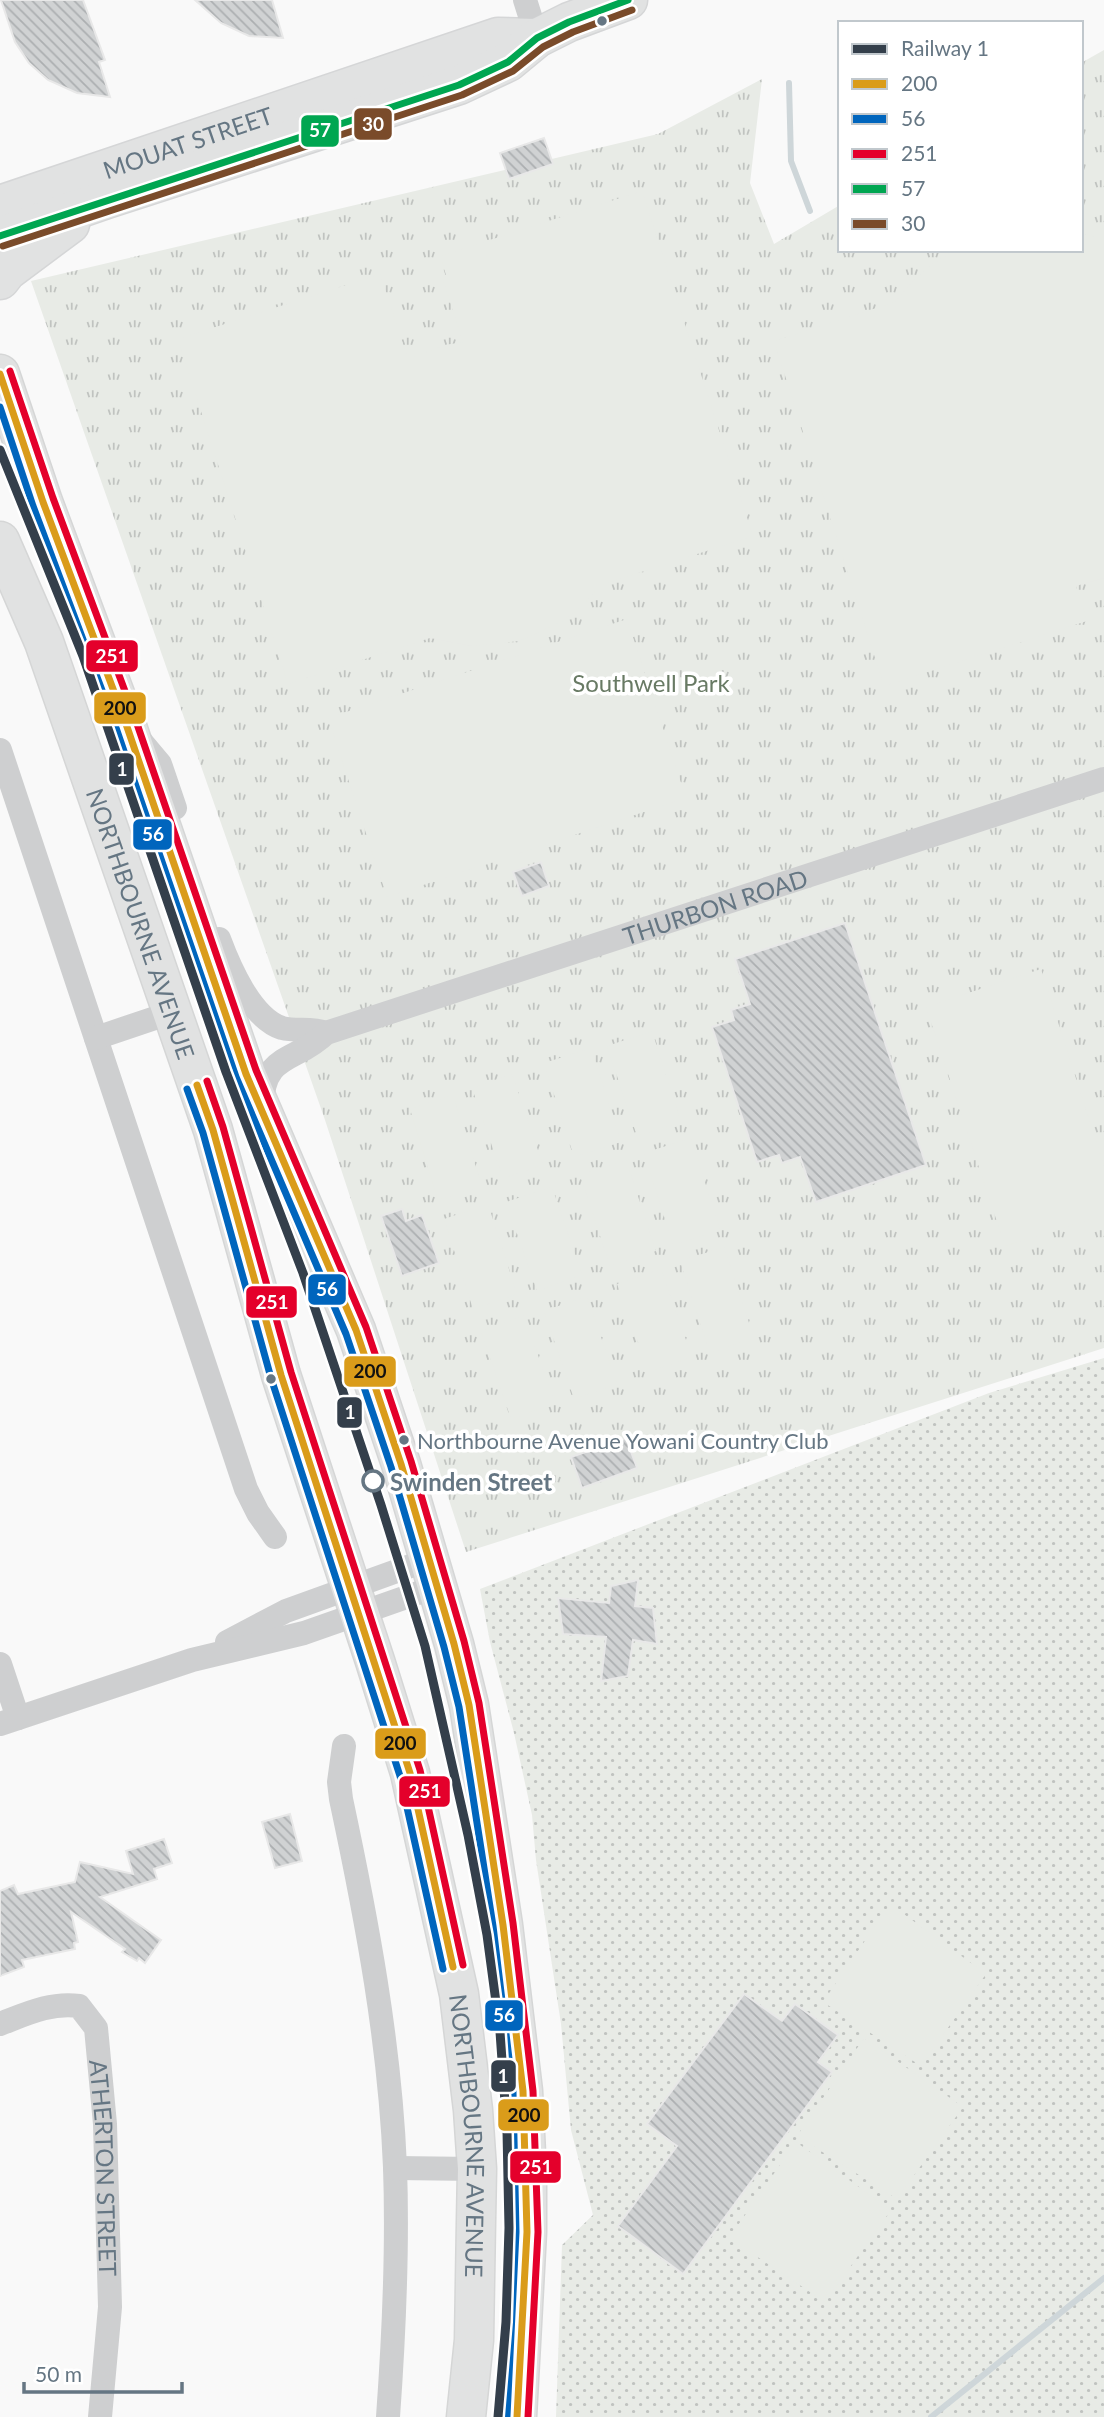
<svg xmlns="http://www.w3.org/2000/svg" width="1104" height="2417" font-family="Lato,sans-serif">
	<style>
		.grass { fill: url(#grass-dots) }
		.park { fill: url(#park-tufts) }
		.pitch { fill: #e8ebe6 }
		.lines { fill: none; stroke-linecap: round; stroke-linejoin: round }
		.stream { stroke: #ced6d9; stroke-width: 6 }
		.building { fill: url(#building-back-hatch); stroke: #e8e8e8; stroke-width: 2 }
		.primary-casing { stroke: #d5d6d7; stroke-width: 41 }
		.highway-casing { stroke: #d5d6d6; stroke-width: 41 }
		.street { stroke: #cecfd0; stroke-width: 24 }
		.primary { stroke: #e1e2e2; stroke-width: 38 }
		.highway { stroke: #e1e2e2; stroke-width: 38 }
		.bus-1-casing { stroke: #fff; stroke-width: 12 }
		.bus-2-casing { stroke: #fff; stroke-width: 12 }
		.bus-3-casing { stroke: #fff; stroke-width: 12 }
		.bus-4-casing { stroke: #fff; stroke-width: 12 }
		.bus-5-casing { stroke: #fff; stroke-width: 12 }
		.bus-1 { stroke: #da9c1a; stroke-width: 7 }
		.bus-2 { stroke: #0065bd; stroke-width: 7 }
		.bus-3 { stroke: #e4002b; stroke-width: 7 }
		.bus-4 { stroke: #00a651; stroke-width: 7 }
		.bus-5 { stroke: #7a4b2a; stroke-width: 7 }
		.rail-1-casing { stroke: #fff; stroke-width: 14 }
		.rail-1 { stroke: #343f4b; stroke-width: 9 }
		.bus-dot { fill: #657683; stroke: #fff; stroke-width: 2.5 }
		.stop-dot { fill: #fff; stroke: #657683; stroke-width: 3.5 }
		.labels { text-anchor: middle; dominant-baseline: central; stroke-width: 7; stroke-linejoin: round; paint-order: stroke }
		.bus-label { font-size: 22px; fill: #657683; stroke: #fff; text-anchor: start }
		.street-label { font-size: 24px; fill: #657683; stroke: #fff }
		.park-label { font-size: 24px; fill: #687a64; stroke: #fff }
		.stop-label { font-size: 24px; font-weight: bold; fill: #657683; stroke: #fff; text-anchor: start }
		.line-badge { stroke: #fff; stroke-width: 2.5 }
		.badge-label { font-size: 19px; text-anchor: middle; font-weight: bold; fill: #fff }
		.pale-badge-label { font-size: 19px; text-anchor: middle; font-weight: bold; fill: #111 }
	</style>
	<defs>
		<pattern id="grass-dots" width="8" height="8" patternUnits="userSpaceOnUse" patternTransform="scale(1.75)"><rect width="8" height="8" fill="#e8ebe6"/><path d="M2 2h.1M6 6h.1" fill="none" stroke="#c0c3c0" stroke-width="1.8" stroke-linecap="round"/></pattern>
		<pattern id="park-tufts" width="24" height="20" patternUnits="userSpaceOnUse" patternTransform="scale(1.75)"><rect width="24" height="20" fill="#e8ebe6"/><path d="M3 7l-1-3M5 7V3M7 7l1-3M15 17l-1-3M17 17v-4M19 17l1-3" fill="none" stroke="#c0c3c0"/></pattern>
		<pattern id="building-back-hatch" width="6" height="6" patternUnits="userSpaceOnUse" patternTransform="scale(1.75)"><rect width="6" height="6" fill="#d0d2d3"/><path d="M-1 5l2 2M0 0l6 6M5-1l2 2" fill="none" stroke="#acafb1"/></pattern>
	</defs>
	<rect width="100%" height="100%" fill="#f9f9f9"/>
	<path class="grass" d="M1104 1358V2417H556L562 2245 593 2215 571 2130 561 2024 536 1860 532 1815 514 1733 490 1642 480 1589 989 1393Z"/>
	<path class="park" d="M1104 50V1348L466 1552 325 1120 31 281 658 134 762 79 750 183 774 244 840 205V250H1081V63Z"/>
	<path class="pitch" d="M642 191 753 536 601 585 580 608 561 622 519 641 472 646 430 638 288 684 178 339 380 274 408 359 445 345 463 342 443 280 447 278 440 256Z
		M1081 233 1096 237 1104 235V578L1076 586 1087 621 884 686 774 341 895 302 913 281 931 265 955 250H1081Z
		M627 619 686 798 387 897 328 718Z
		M1041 969 1104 1166V1215L1005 1246 926 1007Z
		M652 1031 681 1122 637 1136 607 1046Z
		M591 1048 621 1142 574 1157 544 1063Z
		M512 1074 543 1165 503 1178 472 1088Z
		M453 1095 482 1186 438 1200 410 1109Z
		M691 1138 720 1230 673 1245 644 1153Z
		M626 1160 656 1251 610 1266 580 1175Z
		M552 1187 582 1275 537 1291 506 1202Z
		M488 1204 517 1294 473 1309 444 1219Z
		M724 1247 754 1338 710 1353 680 1261Z
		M661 1269 692 1357 649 1372 617 1284Z
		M587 1296 617 1384 574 1399 544 1311Z
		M524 1315 555 1404 511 1419 481 1331Z
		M890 1904 986 1974 921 2066 823 2002Z
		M864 2038 963 2107 897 2199 797 2136Z
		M796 2142 891 2210 825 2302 729 2238Z"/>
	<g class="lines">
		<path class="stream" d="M789 83 791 161 810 211
			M931 2417 1104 2278"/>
	</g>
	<path class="building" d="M1 0H83L105 60 99 62 110 97 77 93 48 80 29 63 15 42Z
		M195 0H272L283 38 249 36 221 23Z
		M544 138 553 164 509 179 500 153Z
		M541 862 549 886 522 896 513 872Z
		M845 923 926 1165 816 1202 800 1157 782 1163 779 1155 757 1162 712 1027 734 1020 731 1010 750 1004 735 959Z
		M402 1209 406 1221 422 1215 439 1263 402 1276 381 1216Z
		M626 1438 637 1468 582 1488 571 1457Z
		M638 1580 635 1606 653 1608 657 1644 633 1640 628 1676 601 1681 606 1637 563 1634 558 1598 609 1603 611 1586Z
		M290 1814 302 1861 275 1868 262 1822Z
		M164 1839 172 1863 154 1869 157 1879 100 1897 161 1940 145 1963 139 1958 137 1961 122 1952 125 1949 71 1912 78 1942 74 1943 75 1949 22 1960 24 1967 0 1976V1891L14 1885 18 1894 75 1882 80 1862 133 1874 126 1851Z
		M744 1994 782 2021 795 2004 838 2035 818 2062 832 2072 683 2274 618 2226 677 2146 647 2124Z"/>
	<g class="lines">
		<defs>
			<g id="primary">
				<path id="s3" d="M0 205 498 37 537 38"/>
				<path d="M0 236 107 199 459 85 508 62 537 38 569 22 628 0"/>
				<path d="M0 280 7 271 70 224"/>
			</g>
			<g id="highway">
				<path d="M0 374 43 502 125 721 246 1074 356 1330 401 1464 454 1644 469 1705 503 1925 523 2091 527 2175V2232L517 2417"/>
				<path id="s4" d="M0 541 44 642 213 1130 281 1375 375 1661 410 1773 459 1994 473 2110 477 2169 476 2221 474 2340 466 2417"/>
			</g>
		</defs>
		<use href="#primary" class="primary-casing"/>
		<use href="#highway" class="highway-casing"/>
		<g class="street">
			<path d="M525 0 537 38"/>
			<path d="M139 739 160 764 175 808"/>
			<path d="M0 750 246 1489 258 1513 275 1537"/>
			<path d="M219 939C229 966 251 1018 282 1028 297 1032 310 1027 326 1033"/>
			<path d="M96 1038 173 1012"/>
			<path id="s1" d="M262 1106C263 1052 296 1063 326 1033L1104 779"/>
			<path d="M227 1642 286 1611 430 1559"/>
			<path d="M0 1664 18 1718"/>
			<path d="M0 1724 192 1660 304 1633 438 1586"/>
			<path d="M344 1746 339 1782 341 1799C367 1921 390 2043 395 2167 398 2251 394 2334 388 2417"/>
			<path id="s2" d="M0 2024C26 2014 51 2002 79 2006L96 2028 105 2124 110 2307 100 2417"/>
			<path d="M395 2168 477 2169"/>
		</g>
		<use href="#primary" class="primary"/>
		<use href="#highway" class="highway"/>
		<defs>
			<path id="bus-1" d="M0 374 43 502 125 721 246 1074 356 1330 401 1464 454 1644 469 1705 503 1925 523 2091 527 2232 517 2417
				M197 1085 213 1130 281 1375 410 1773 453 1967"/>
			<path id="bus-2" d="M0 407 33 506 115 725 236 1077 346 1334 391 1467 444 1647 459 1707 493 1926 513 2092 516 2232 507 2416
				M187 1089 203 1133 271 1378 400 1776 443 1969"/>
			<path id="bus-3" d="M10 371 53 498 135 718 256 1070 366 1327 411 1461 464 1641 479 1703 513 1923 533 2091 538 2232 528 2417
				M207 1081 223 1127 291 1372 420 1770 463 1965"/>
			<path id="bus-4" d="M0 236 459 85 508 62 537 38 569 22 628 0"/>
			<path id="bus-5" d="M3 246 462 95 513 71 543 47 573 32 632 10"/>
		</defs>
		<use href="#bus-1" class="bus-1-casing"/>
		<use href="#bus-2" class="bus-2-casing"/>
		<use href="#bus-3" class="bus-3-casing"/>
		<use href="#bus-4" class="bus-4-casing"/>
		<use href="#bus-5" class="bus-5-casing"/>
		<use href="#bus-1" class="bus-1"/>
		<use href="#bus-2" class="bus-2"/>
		<use href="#bus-3" class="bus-3"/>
		<use href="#bus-4" class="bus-4"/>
		<use href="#bus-5" class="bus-5"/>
		<defs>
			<path id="rail-1" d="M0 450 83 656 226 1072 303 1273 381 1505 425 1646 468 1835 487 1935 500 2032 507 2131 509 2228 506 2322 498 2417"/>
		</defs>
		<use href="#rail-1" class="rail-1-casing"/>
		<use href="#rail-1" class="rail-1"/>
	</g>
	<g class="bus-dot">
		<circle cx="602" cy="21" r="6"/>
		<circle cx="271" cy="1379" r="6"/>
		<circle cx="404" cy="1440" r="6"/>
	</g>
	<circle class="stop-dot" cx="373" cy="1481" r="10"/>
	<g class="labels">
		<g class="bus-label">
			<text x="417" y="1440">Northbourne Avenue Yowani Country Club</text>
		</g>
		<g class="street-label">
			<text stroke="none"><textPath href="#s3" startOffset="198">MOUAT STREET</textPath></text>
			<text stroke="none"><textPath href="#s1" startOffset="513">THURBON ROAD</textPath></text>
			<text stroke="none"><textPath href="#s4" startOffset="408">NORTHBOURNE AVENUE</textPath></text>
			<text stroke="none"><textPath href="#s4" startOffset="1668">NORTHBOURNE AVENUE</textPath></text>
			<text stroke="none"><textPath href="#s2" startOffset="250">ATHERTON STREET</textPath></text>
		</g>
		<g class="park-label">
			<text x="651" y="682">Southwell Park</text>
		</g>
		<g class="stop-label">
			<text x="390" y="1481">Swinden Street</text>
		</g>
	</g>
	<g class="line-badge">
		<rect x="353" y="107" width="40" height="34" rx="7" fill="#7a4b2a"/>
		<rect x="300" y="114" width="40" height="34" rx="7" fill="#00a651"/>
		<rect x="85" y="639" width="54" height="34" rx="7" fill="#e4002b"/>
		<rect x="93" y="691" width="54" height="34" rx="7" fill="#da9c1a"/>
		<rect x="108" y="752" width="27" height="34" rx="7" fill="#343f4b"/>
		<rect x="132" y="818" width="41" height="33" rx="7" fill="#0065bd"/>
		<rect x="307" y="1273" width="40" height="33" rx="7" fill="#0065bd"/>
		<rect x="245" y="1285" width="53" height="34" rx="7" fill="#e4002b"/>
		<rect x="343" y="1355" width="54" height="33" rx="7" fill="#da9c1a"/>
		<rect x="336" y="1396" width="27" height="33" rx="7" fill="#343f4b"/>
		<rect x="374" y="1727" width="53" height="33" rx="7" fill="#da9c1a"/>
		<rect x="398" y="1775" width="53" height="33" rx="7" fill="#e4002b"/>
		<rect x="484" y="1999" width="40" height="33" rx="7" fill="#0065bd"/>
		<rect x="490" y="2059" width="27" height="34" rx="7" fill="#343f4b"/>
		<rect x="497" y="2098" width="53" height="34" rx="7" fill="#da9c1a"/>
		<rect x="509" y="2150" width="53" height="34" rx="7" fill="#e4002b"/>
	</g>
	<g class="badge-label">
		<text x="373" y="131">30</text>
		<text x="320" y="137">57</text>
		<text x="112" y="663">251</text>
		<text x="122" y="776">1</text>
		<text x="153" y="841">56</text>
		<text x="327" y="1296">56</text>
		<text x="272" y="1309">251</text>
		<text x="350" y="1419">1</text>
		<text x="425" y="1798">251</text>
		<text x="504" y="2022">56</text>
		<text x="503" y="2083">1</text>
		<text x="536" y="2174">251</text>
	</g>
	<g class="pale-badge-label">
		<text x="120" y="715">200</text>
		<text x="370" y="1378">200</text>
		<text x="400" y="1750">200</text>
		<text x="524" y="2122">200</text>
	</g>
	<rect x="838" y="21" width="245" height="231" fill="#ffffff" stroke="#c1c8cd" stroke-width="2"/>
	<rect x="852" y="44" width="35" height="10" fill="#343f4b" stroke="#c1c8cd" stroke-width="2"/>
	<text x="901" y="56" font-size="21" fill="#657683">Railway 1</text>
	<rect x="852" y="79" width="35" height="10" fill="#da9c1a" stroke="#c1c8cd" stroke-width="2"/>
	<text x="901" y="91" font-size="21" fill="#657683">200</text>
	<rect x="852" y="114" width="35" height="10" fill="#0065bd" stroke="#c1c8cd" stroke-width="2"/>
	<text x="901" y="126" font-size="21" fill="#657683">56</text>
	<rect x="852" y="149" width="35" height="10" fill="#e4002b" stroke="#c1c8cd" stroke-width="2"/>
	<text x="901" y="161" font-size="21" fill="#657683">251</text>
	<rect x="852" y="184" width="35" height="10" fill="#00a651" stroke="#c1c8cd" stroke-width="2"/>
	<text x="901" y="196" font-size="21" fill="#657683">57</text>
	<rect x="852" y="219" width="35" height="10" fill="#7a4b2a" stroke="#c1c8cd" stroke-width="2"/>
	<text x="901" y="231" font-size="21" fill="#657683">30</text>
	<path d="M24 2382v10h158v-10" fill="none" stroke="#657683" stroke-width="3.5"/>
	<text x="35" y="2382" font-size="21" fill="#657683" stroke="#ffffff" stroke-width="5" paint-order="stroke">50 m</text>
</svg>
